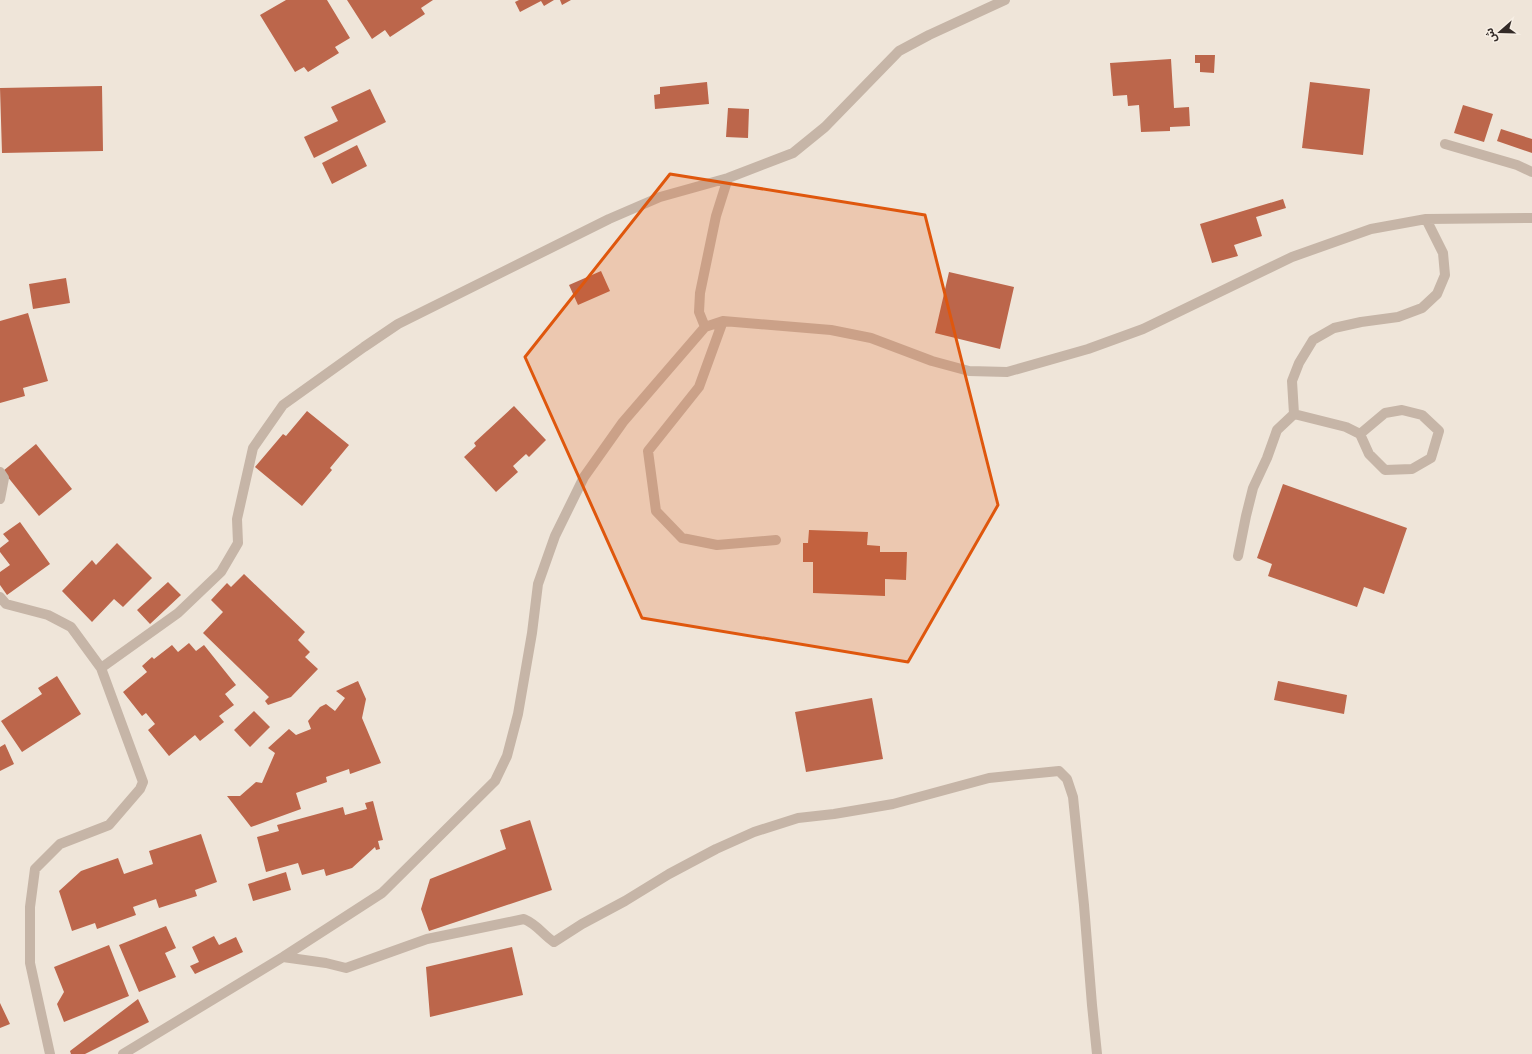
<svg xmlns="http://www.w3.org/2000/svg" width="1532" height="1054" font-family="Jost,'Noto Sans Arabic',sans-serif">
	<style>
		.building { fill: #bc664b }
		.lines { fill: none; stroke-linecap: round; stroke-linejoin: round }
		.minor { stroke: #c6b5a7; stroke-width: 10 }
		.marked { fill: #df570d; fill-opacity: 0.2; stroke: #df570d; stroke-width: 3; stroke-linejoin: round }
	</style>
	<rect width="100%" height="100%" fill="#efe5d9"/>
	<path class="building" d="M286 0H327L350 38 335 47 339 53 308 72 304 67 295 72 260 15Z
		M347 0H433L421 8 425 14 390 37 385 30 372 39Z
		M519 0H554L544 6 541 1 520 12 515 2Z
		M560 0H571L562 5Z
		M1195 55H1215L1214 73 1200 72V63H1195Z
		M1171 59 1174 108 1189 107 1190 126 1170 127V131L1141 132 1139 105 1128 106 1127 95 1113 96 1110 63Z
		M707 82 709 104 655 109 654 95 660 94V87Z
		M1310 82 1370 89 1363 155 1302 148Z
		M102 86 103 151 2 153 0 88Z
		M370 89 386 122 314 158 304 137 338 121 331 107Z
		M1463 105 1493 114 1484 142 1454 133Z
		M728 108 749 109 748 138 726 137Z
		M1501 129 1532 139V153L1497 141Z
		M357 145 367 166 332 184 322 163Z
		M1283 199 1286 208 1256 217 1262 236 1234 245 1238 256 1212 263 1200 224Z
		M601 271 610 291 578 305 569 285Z
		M949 272 1014 287 1000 349 935 333Z
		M66 278 70 303 33 309 29 284Z
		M28 313 48 381 23 388 25 396 0 403V321Z
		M514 406 546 440 529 457 526 454 513 466 518 472 496 492 464 457 476 446 474 443Z
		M307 411 349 445 330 468 332 470 302 506 255 467 283 434 286 436Z
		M36 444 72 489 39 516 3 471Z
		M1283 484 1407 528 1384 594 1364 587 1357 607 1268 576 1272 564 1257 558Z
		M20 522 50 564 7 595 0 585V572L10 565 0 552V548L9 541 3 534Z
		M809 530 868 532 867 545 880 546V552H907L906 580 885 579V596L813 593V562H803V543H808Z
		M117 543 152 578 123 607 114 599 92 622 62 591 92 560 96 565Z
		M244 574 305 632 298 640 310 652 305 657 318 669 291 697 268 705 265 701 269 697 203 633 223 612 211 600 227 583 231 587Z
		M168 582 181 595 150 624 137 610Z
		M189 643 196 651 204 645 236 685 225 694 234 705 219 716 224 722 200 741 195 735 169 756 148 730 155 724 146 713 142 716 123 692 147 672 142 666 152 657 154 659 172 645 178 652Z
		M57 676 81 714 22 752 1 721 42 694 38 688Z
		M358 681 366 699 362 718 381 763 350 774 349 769 326 777 327 782 296 793 301 809 251 827 227 796H240L256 782 262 783 275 753 268 748 289 729 296 735 311 729 308 721 320 707 326 704 335 711 345 698 336 691Z
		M1278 681 1347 695 1344 714 1274 700Z
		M872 698 883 759 806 772 795 712Z
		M254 711 270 727 250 747 234 730Z
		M5 744 14 764 0 771V747Z
		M373 801 383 840 378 841 380 849 376 850 375 847 352 868 326 876 324 869 302 875 298 863 266 872 257 837 279 831 277 825 343 807 345 815 367 809 365 803Z
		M530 820 552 890 429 931 421 909 430 879 506 849 500 830Z
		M201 834 217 882 195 890 197 896 159 908 156 899 133 907 136 915 97 929 95 923 72 931 59 891 81 871 118 858 124 874 153 864 149 851Z
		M286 872 291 890 253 901 248 884Z
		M166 926 176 948 165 953 176 977 139 992 119 945Z
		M214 936 219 945 236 937 243 952 195 974 190 966 199 962 192 947Z
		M109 945 129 996 64 1022 57 1004 64 992 54 967Z
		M512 947 523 995 430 1017 426 967Z
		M138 999 149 1022 85 1054H71L70 1051Z
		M0 1003 10 1024 0 1028Z"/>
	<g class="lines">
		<path class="minor" d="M1445 144 1517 165 1532 172
			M728 178 716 216 700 293 699 312 705 327 723 321 831 330 871 338 932 361 969 371 1007 372 1088 349 1143 329 1292 257 1371 229 1426 219 1532 218
			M723 321 699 387 648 451 656 511 682 538 717 545 776 540
			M1294 414 1346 427 1360 434 1369 454 1385 470 1412 469 1431 458 1439 431 1422 415 1402 410 1385 413 1360 434
			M0 472 4 478 0 499
			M1238 556 1246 516 1253 488 1267 458 1277 430 1294 414 1292 381 1299 363 1313 340 1334 328 1361 322 1398 317 1422 308 1437 294 1445 275 1443 253 1426 219
			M0 597 6 604 48 615 71 627 101 668 143 782 140 789 109 825 60 844 35 869 30 907V963L50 1054
			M101 668 178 613 221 572 238 543 237 519 253 448 283 405 364 347 398 324 609 219 660 197 728 178 793 153 825 127 899 51 929 35 1005 0
			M283 957 326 963 346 968 427 939 524 919C538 925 542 934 554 942L582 924 625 901 669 874 716 849 754 832 798 818 834 814 893 804 989 778 1059 771 1067 779 1073 797 1084 905 1092 1005 1097 1054
			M123 1054 283 957 382 893 495 781 507 756 518 714 532 633 538 584 555 536 584 477 623 422 705 327"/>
	</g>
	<path class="marked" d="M670 174 925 215 998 505 908 662 642 618 525 357Z"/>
	<g transform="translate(1500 32) rotate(250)" stroke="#f7efe5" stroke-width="3" paint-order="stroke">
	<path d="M0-3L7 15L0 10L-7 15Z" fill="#332a27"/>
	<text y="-6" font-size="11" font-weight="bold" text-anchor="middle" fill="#332a27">ش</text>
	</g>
</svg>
